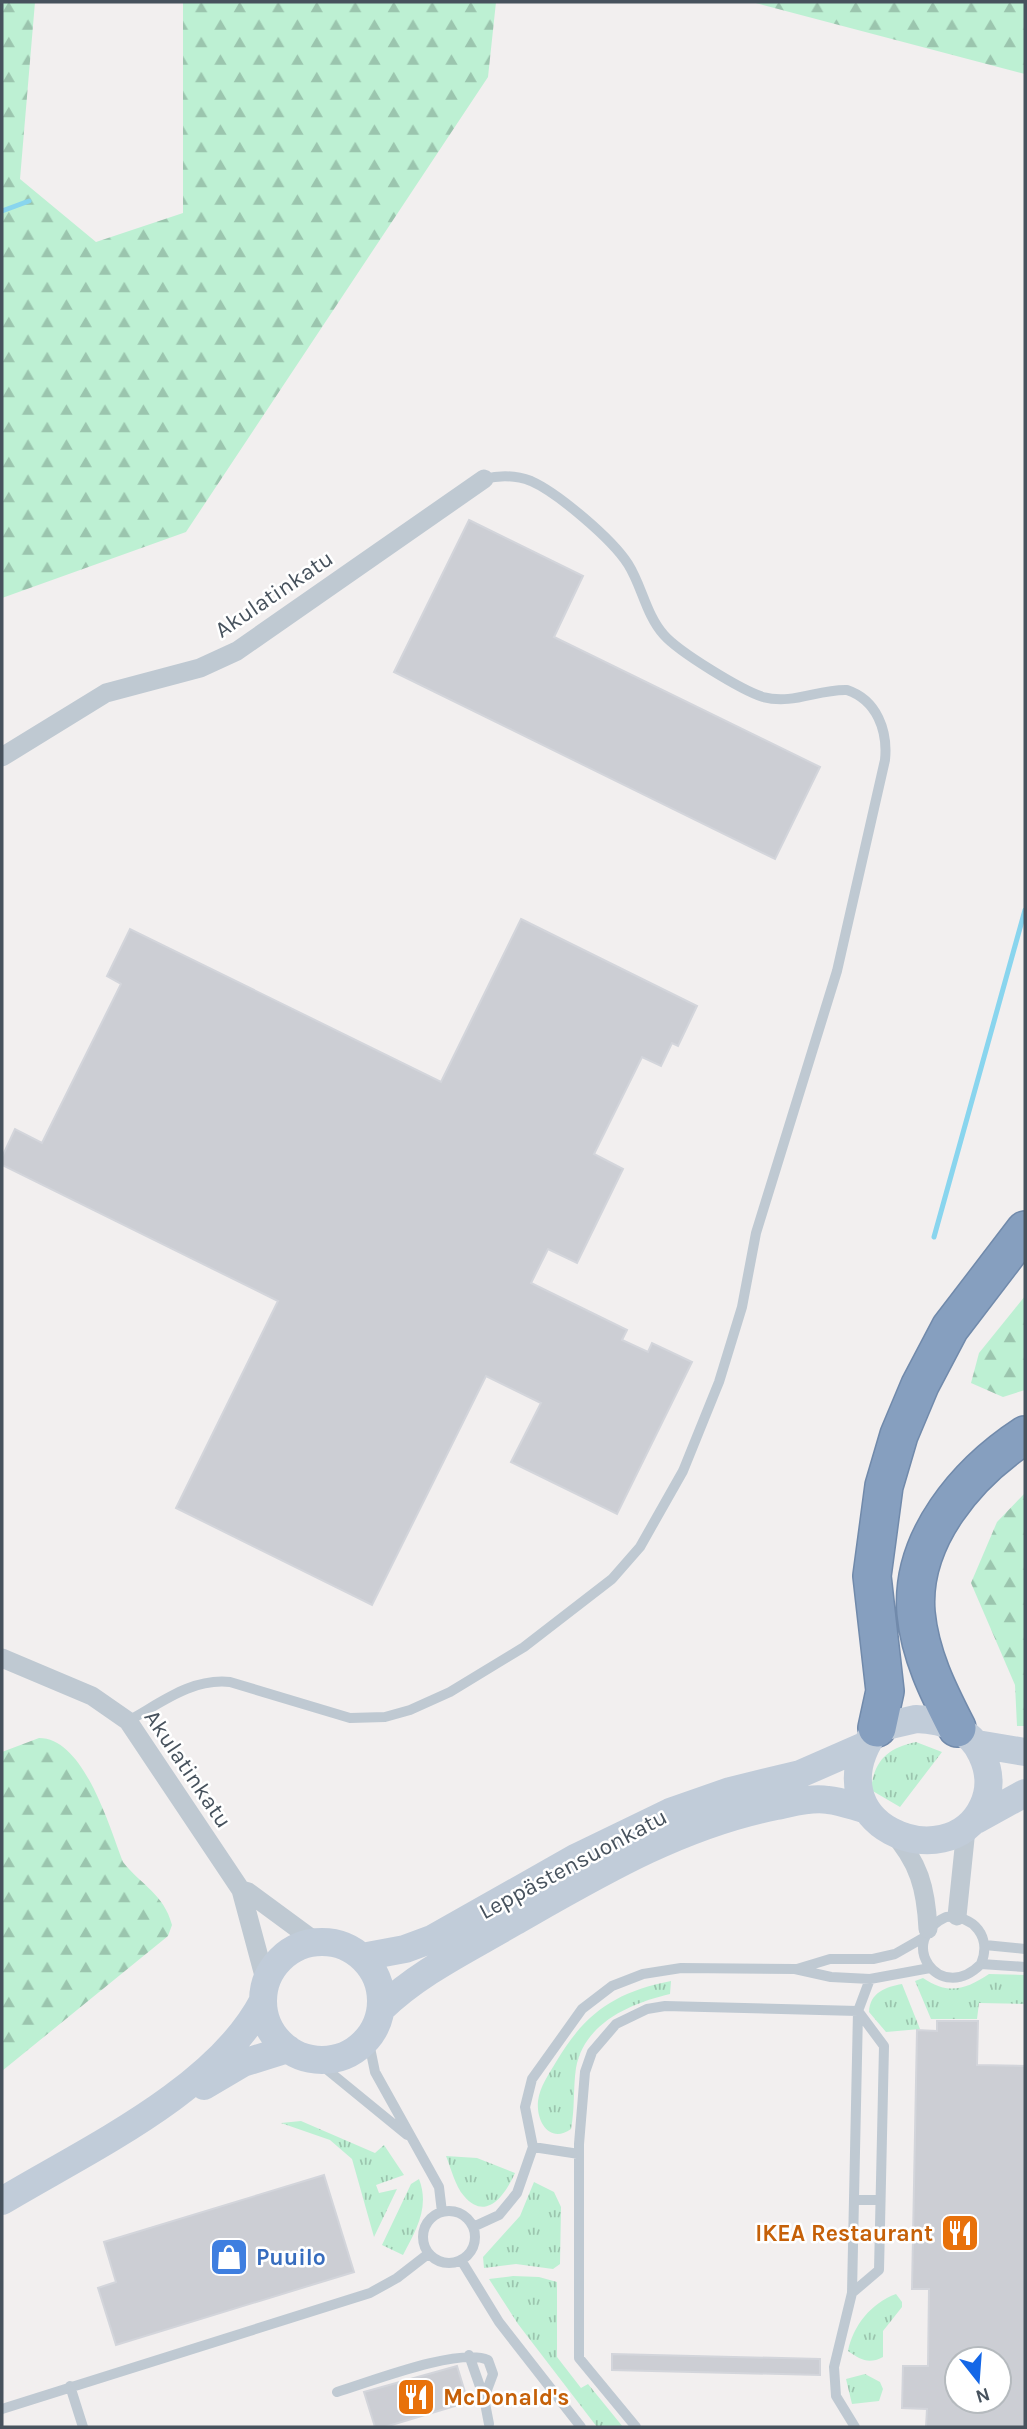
<svg xmlns="http://www.w3.org/2000/svg" width="1027" height="2429" font-family="Karla,sans-serif">
	<style>
		.grass { fill: url(#grass-tufts) }
		.forest { fill: url(#forest-firs) }
		.lines { fill: none; stroke-linecap: round; stroke-linejoin: round }
		.stream { stroke: #89d5ee; stroke-width: 5 }
		.building { fill: #ccced4; stroke: #d3d5db; stroke-width: 2; fill-rule: evenodd }
		.highway-casing { stroke: #718aab; stroke-width: 40 }
		.lane { stroke: #bfc9d2; stroke-width: 10 }
		.street { stroke: #bfc9d2; stroke-width: 19 }
		.secondary { stroke: #c1ccd9; stroke-width: 28 }
		.highway { stroke: #869fbf; stroke-width: 37 }
		.labels { text-anchor: middle; dominant-baseline: central; stroke-width: 5; stroke-linejoin: round; paint-order: stroke }
		.street-label { font-size: 23px; fill: #47525d; stroke: #fff }
		.food-label { font-size: 23px; font-weight: bold; fill: #c56008; stroke: #fff; text-anchor: end }
		.shop-label { font-size: 23px; font-weight: bold; fill: #366cbe; stroke: #fff; text-anchor: start }
	</style>
	<defs>
		<pattern id="grass-tufts" width="24" height="20" patternUnits="userSpaceOnUse" patternTransform="scale(1.75)"><rect width="24" height="20" fill="#bdf0d3"/><path d="M3 7l-1-3M5 7V3M7 7l1-3M15 17l-1-3M17 17v-4M19 17l1-3" fill="none" stroke="#9bc5ae"/></pattern>
		<pattern id="forest-firs" width="22" height="20" patternUnits="userSpaceOnUse" patternTransform="scale(1.75)"><rect width="22" height="20" fill="#bdf0d3"/><path d="M5 1l3.5 6h-7zM16 11l3.5 6h-7z" fill="#9bc5ae"/></pattern>
	</defs>
	<rect width="100%" height="100%" fill="#f2efef"/>
	<path class="grass" d="M916 1742 942 1752 900 1807 871 1790C874 1760 888 1748 916 1742Z
		M989 1974 1025 1975V2004L979 2003 977 2019H931L915 1981 923 1978C948 1995 965 1990 989 1974Z
		M671 1981 670 1994C631 2003 584 2023 576 2068 573 2088 575 2109 571 2129 550 2144 536 2122 538 2101 540 2086 549 2074 556 2062 585 2013 615 1992 671 1981Z
		M902 1984 920 2029 886 2032 869 2012C870 1992 886 1987 902 1984Z
		M301 2121 375 2153 384 2145 404 2175 376 2185 379 2193 397 2189 374 2237 352 2159 330 2140 281 2123Z
		M446 2156 477 2158 515 2173C506 2193 487 2223 464 2196 455 2186 451 2168 446 2156Z
		M419 2179C430 2207 416 2230 403 2255L382 2245 411 2184Z
		M534 2182 554 2192 561 2207 560 2264 553 2269 516 2264 484 2268 483 2257 520 2216Z
		M513 2276 539 2277 557 2282V2357L581 2388 588 2384 623 2427H597L518 2324 489 2279Z
		M896 2294 902 2302V2307L883 2331V2357C868 2365 860 2359 848 2351 853 2326 871 2303 896 2294Z
		M865 2374 880 2382 883 2389 879 2401 852 2404 846 2379Z"/>
	<path class="forest" d="M2 2H35L20 179 96 242 183 213V2H496L488 77 186 532 2 598Z
		M752 2H1025V74Z
		M1025 1296V1390L1003 1397 971 1383 979 1353Z
		M1025 1493V1726H1017L1015 1685 971 1583 997 1522Z
		M39 1738C84 1738 109 1826 123 1862 141 1885 164 1894 172 1925L168 1936 2 2071V1752Z"/>
	<g class="lines">
		<path class="stream" d="M2 211 29 201
			M934 1237 1025 910"/>
	</g>
	<path class="building" d="M469 520 583 576 554 637 820 767 775 859 394 672Z
		M521 919 697 1006 678 1046 672 1043 661 1066 642 1057 594 1154 623 1169 577 1263 548 1249 531 1283 627 1330 622 1340 648 1352 652 1343 692 1362 617 1514 511 1462 541 1403 486 1376 372 1605 176 1508 278 1301 2 1165V1157L15 1129 42 1143 121 984 107 976 130 929 441 1082Z
		M937 2021H978L977 2065 1025 2066V2427H926L927 2409 902 2408 903 2366H928L929 2289H912L917 2030 937 2031ZM957 2359H999V2401H957Z
		M324 2175 354 2272 116 2345 98 2288 116 2282 104 2242Z
		M612 2354 820 2359V2375L612 2370Z
		M457 2366 468 2402 385 2427H375L364 2392Z"/>
	<g class="lines">
		<defs>
			<path id="highway" d="M877 1728 885 1691 872 1576 884 1486 899 1435 920 1385 950 1328 1025 1230
				M957 1728C938 1691 920 1655 916 1613 910 1539 967 1473 1025 1435"/>
		</defs>
		<use href="#highway" class="highway-casing"/>
		<path class="lane" d="M128 1721C161 1703 191 1678 230 1682L350 1718 385 1717 410 1710 450 1692 524 1647 612 1579 640 1547 683 1471 719 1382 742 1307 756 1233 837 971 885 760C888 731 877 700 847 690 818 689 793 705 763 697 741 690 679 652 664 635 646 615 642 586 628 564 612 539 558 493 531 481 515 475 500 475 484 479
			M985 1945 1025 1949
			M981 1964C992 1937 974 1915 946 1917 895 1940 939 2006 981 1964L1025 1967
			M797 1969 830 1959H873L895 1954 923 1938
			M368 2038 375 2072 439 2187 442 2212
			M314 2059 407 2135
			M533 2147 579 2154
			M854 2200H880
			M423 2237a26 26 0 1 1 52 0a26 26 0 1 1-52 0Z
			M473 2227 499 2215 517 2193 533 2147 525 2107 532 2079 582 2009 612 1986 643 1974 681 1968 795 1969 831 1977 870 1979 930 1968
			M461 2260 499 2322 581 2427
			M852 2293 879 2270 884 2046 858 2011
			M469 2355 484 2398
			M70 2386 83 2427
			M337 2392C370 2382 459 2347 488 2360L493 2374 484 2398 489 2424
			M2 2409 370 2293 397 2278 428 2254
			M636 2427 579 2358V2144L585 2072 592 2052 616 2024 647 2009 665 2006 858 2011
			M855 2427 836 2396 834 2367 852 2293 858 2011 870 1979"/>
		<path class="street" d="M2 757 106 693 200 668 237 651 484 479
			M2 1658 92 1696 128 1721 241 1890 266 1983
			M891 1831C919 1862 926 1888 928 1929
			M241 1890 248 1892 316 1942
			M957 1916 966 1829"/>
		<path class="secondary" d="M916 1719C943 1720 971 1729 982 1755 990 1772 991 1789 983 1806 949 1880 807 1825 877 1728Z
			M977 1744 1025 1752
			M976 1820 1025 1793
			M263 2001a59 59 0 1 1 118 0a59 59 0 1 1-118 0Z
			M362 1957 405 1949 432 1939 577 1857 670 1812 730 1791 800 1774 864 1746
			M381 2009C419 1972 468 1949 514 1922 598 1874 680 1825 776 1806 792 1803 811 1797 828 1800 840 1801 853 1806 864 1809
			M204 2086 243 2063 288 2049
			M2 2201C85 2151 217 2090 263 2001"/>
		<use href="#highway" class="highway"/>
	</g>
	<defs>
		<symbol id="restaurant-square" viewBox="-11 -11 22 22"><rect x="-9" y="-9" width="18" height="18" rx="4" fill="#e8710a" stroke="#fff"/><path d="M-5-6h1v4h1v-4h1v4h1v-4h1v5L-1.5 .5V6h-2V.5L-5-1ZM5-6V6H3V1.5H1.5Q1.5-4 5-6Z" fill="#fff"/></symbol>
		<symbol id="shop-square" viewBox="-11 -11 22 22"><rect x="-9" y="-9" width="18" height="18" rx="4" fill="#3f7fe0" stroke="#fff"/><path d="M-5-2.5h2.3a2.7 3.5 0 0 1 5.4 0H5L5.5 6h-11ZM-1.5-2.5h3a1.5 2.3 0 0 0-3 0Z" fill="#fff"/></symbol>
	</defs>
	<g fill-rule="evenodd">
		<use href="#restaurant-square" x="938" y="2211" width="44" height="44"/>
		<use href="#shop-square" x="207" y="2235" width="44" height="44"/>
		<use href="#restaurant-square" x="394" y="2375" width="44" height="44"/>
	</g>
	<g class="labels">
		<g class="street-label">
			<text transform="translate(274 594) rotate(-34)">Akulatinkatu</text>
			<text transform="translate(188 1769) rotate(56)">Akulatinkatu</text>
			<text transform="translate(573 1864) rotate(-28)">Leppästensuonkatu</text>
		</g>
		<g class="food-label">
			<text x="933" y="2233">IKEA Restaurant</text>
			<text x="443" y="2397" text-anchor="start">McDonald's</text>
		</g>
		<g class="shop-label">
			<text x="256" y="2257">Puuilo</text>
		</g>
	</g>
	<rect width="1027" height="2429" fill="none" stroke="#47525d" stroke-width="7"/>
	<g transform="translate(978 2380) rotate(163)"><circle r="33" fill="#ffffff" stroke="#b5babe" stroke-width="2"/>
	<path d="M0-5L12 26L0 18L-12 26Z" fill="#1467e7"/>
	<text y="-10" font-size="19" font-weight="bold" text-anchor="middle" fill="#47525d">N</text>
	</g>
</svg>
